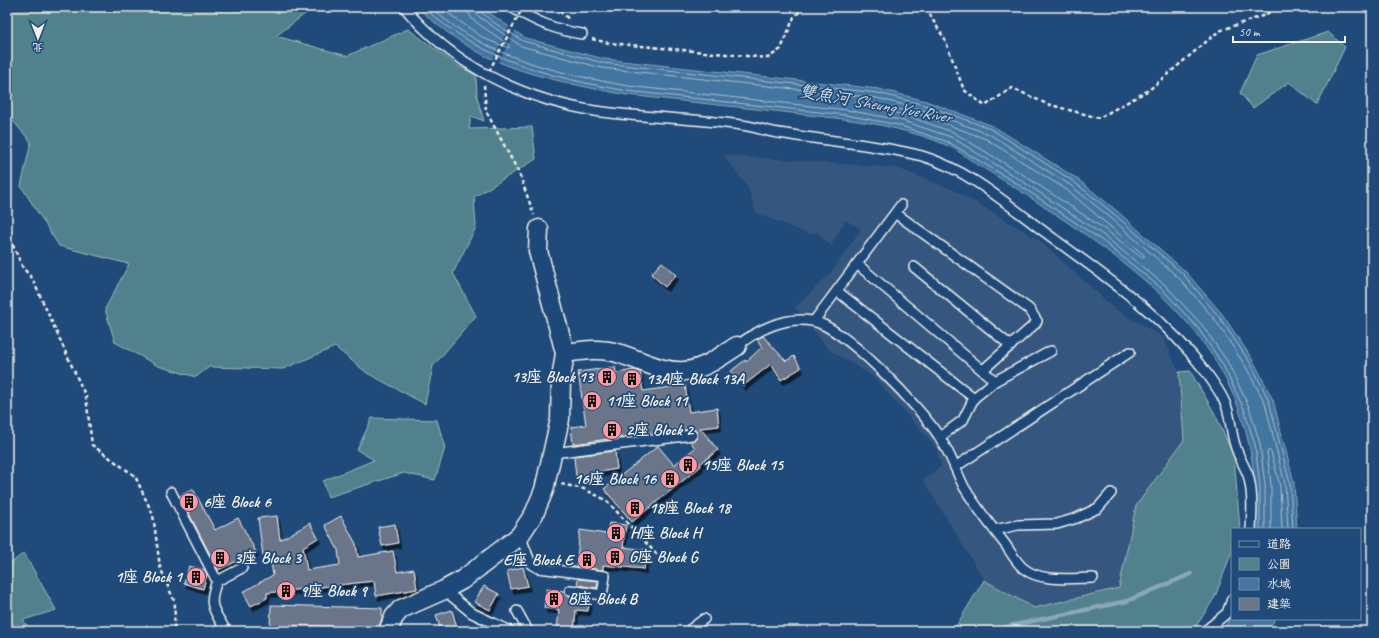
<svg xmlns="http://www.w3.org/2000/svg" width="1379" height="638" font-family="Caveat,'LXGW WenKai TC',sans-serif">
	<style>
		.built { fill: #36577f }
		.green { fill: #51818c; stroke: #a2b9ba }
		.water { fill: #4375a0; stroke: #8aa7bd }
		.pier { fill: #1f4a7a }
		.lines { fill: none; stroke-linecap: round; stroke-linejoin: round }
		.shore { stroke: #adbfcb; stroke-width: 1 }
		.stream { stroke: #8aa7bd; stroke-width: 4.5 }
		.building { fill: #6a748a; stroke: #f4f1e8; filter: url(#shadow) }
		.lane-casing { stroke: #f4f1e8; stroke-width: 12 }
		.street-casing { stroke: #f4f1e8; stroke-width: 21 }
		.path { stroke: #f4f1e8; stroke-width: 2.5; stroke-dasharray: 4 3; stroke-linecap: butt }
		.lane { stroke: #1f4a7a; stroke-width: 9 }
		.street { stroke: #1f4a7a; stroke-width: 18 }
		.path-bridge { stroke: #f4f1e8; stroke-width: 2.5; stroke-dasharray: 4 3; stroke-linecap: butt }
		.labels { text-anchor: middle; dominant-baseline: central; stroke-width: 3.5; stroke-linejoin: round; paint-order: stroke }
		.poi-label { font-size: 16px; font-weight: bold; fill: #f4f1e8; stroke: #1f4a7a; text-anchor: start }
		.water-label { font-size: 17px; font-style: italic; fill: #d9dedd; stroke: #1f4a7a }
	</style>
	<defs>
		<filter id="shadow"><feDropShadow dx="2.5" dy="4.5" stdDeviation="0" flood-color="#0009"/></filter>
	</defs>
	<rect width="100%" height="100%" fill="#1f4a7a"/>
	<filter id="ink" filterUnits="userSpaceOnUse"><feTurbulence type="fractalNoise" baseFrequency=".025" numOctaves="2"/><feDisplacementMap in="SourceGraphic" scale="8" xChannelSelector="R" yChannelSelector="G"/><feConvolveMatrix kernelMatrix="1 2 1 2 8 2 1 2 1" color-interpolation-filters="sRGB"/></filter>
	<g filter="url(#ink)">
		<path class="built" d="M723 155 897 168 954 190 1039 240 1115 309 1163 337 1179 372 1184 440 1139 502 1119 588 1034 608 984 580 923 480 941 466 937 449 875 378 828 349 795 307 831 273 861 229 845 220 831 246 817 232 809 234 756 213 748 187Z"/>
		<path class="green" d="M7 7H314L276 36 347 56 408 29 458 66 476 75 477 97 484 121 471 116 469 129 532 127 536 159 474 197 476 227 453 273 476 316 433 366 425 404 367 373 335 347 283 369 209 367 196 377 158 366 115 342 105 309 129 264 59 246 21 186 31 142 7 114Z
			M1328 32 1345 47 1317 105 1289 82 1253 108 1240 93 1257 55Z
			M1190 371 1214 412 1234 456 1240 529H1232V551L1215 597 1193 631H953L984 580 1034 608 1119 588 1136 506 1184 440 1179 372Z
			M372 418 437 420 445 448 435 480 404 473 328 497 323 481 374 460 357 450Z
			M24 553 56 610 23 620 31 631H7V566Z"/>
		<path class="water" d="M417 7H481L525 38 604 59 879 89 926 101 993 126 1076 178 1117 211 1186 272 1223 315 1254 362 1273 400 1294 483 1297 529H1256C1261 364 1170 290 1043 206 1021 191 998 177 975 163 966 157 956 149 946 145 931 138 913 133 897 129 860 119 821 117 783 112 731 106 679 101 627 95 580 86 519 75 478 52 456 40 435 24 417 7Z
			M1232 614V619H1275L1268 631H1223Z"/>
		<path class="pier" d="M510 25 516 29 498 63 492 60Z"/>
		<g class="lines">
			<path class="shore" d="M423 7C483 61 549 77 627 91L846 115 898 125 948 142 1016 183 1100 239 1161 288 1198 328 1222 363 1244 409 1255 445 1260 486V529
				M430 7C485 57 557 73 628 86L847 110 900 120 951 137 1019 179 1103 235 1165 285 1202 325 1227 361 1249 407 1260 444 1265 485V529
				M439 7 485 39 509 48V45L473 20 469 14 468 7
				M474 7 478 16 521 46 602 68 877 98 923 110 989 134 1070 185 1111 218 1180 279 1216 321 1246 367 1265 403 1285 484 1288 529
				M479 7 480 11 493 22 523 41 603 63 878 93 925 105 991 129 1073 181 1114 214 1184 275 1220 318 1251 364 1269 401 1290 484 1293 529
				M857 102 876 104 922 115 986 139 1067 190 1144 255V257L1142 258 1106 230 1022 174 953 132 901 114 856 106 855 104Z
				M1271 529V485L1267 452 1269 450 1271 452 1280 486 1282 529"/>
			<path class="stream" d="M995 631 1010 626 1127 601 1191 574"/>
		</g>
		<path class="building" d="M662 262 676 275 665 287 651 274Z
			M763 336 786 361 794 356 801 368 781 380 771 364 743 386 731 371 745 360 746 362 762 347 757 339Z
			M615 367 616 373 634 370 640 372 643 391 685 385 689 412 717 408 719 426 700 428 718 450 700 464 701 466 632 522 604 489 658 446 674 465 695 448 690 441 696 439 698 435 694 429 676 431 678 429 573 444 571 427 586 425 578 372Z
			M615 451 617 469 576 476 574 458 575 456Z
			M193 489 215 530 238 518 256 552 218 570 180 496Z
			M277 516 280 540 310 523 318 538 303 547 307 570 340 565 338 550 325 525 341 516 356 544 358 557 393 551 397 572 414 569 417 589 376 596 374 581 267 593V598L251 606 243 592 273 575 270 556H263L258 518Z
			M609 523 626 525 623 547 647 550 644 569 603 565V570L576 567 580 530 607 534Z
			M395 524 398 543 382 546 378 527Z
			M189 566 205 570 207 574 203 589 184 583Z
			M523 567 528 586 511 589 507 571Z
			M578 579 598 581 597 588 577 585Z
			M484 586 499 594 490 610 474 602Z
			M547 589 564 591 569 596 590 599 588 611 576 610 574 631H557L559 610 544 608Z
			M271 605 382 608V618L378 631H362V627L290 625V628H270Z
			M452 610 458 631H441L436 615Z"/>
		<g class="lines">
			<defs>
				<path id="lane" d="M404 7C452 65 521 99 595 111 643 118 693 118 741 125 752 126 762 130 773 132 822 141 873 143 922 156 969 170 1008 205 1046 233 1103 275 1162 314 1205 371 1213 382 1223 395 1227 408 1231 420 1231 433 1235 445 1238 456 1244 465 1248 475 1253 492 1252 511 1251 529
					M511 7C535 21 555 30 582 34
					M895 213 1029 309 1037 321 1035 324 983 370
					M857 264 995 381
					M914 267 1011 346
					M837 291 974 398
					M814 321 901 205
					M737 346C757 330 785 316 812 321 844 326 923 410 940 438 950 453 956 471 964 487 976 507 991 526 1005 544 1010 551 1016 562 1023 568 1041 583 1072 578 1093 578
					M940 437 963 420 974 398 995 381 1051 351
					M553 453 692 435
					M955 467 1130 352
					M171 492 217 581
					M994 530 1018 525 1057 524 1077 518 1098 508 1111 493
					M520 535 531 564 538 568 605 576 602 595 570 590
					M444 590 472 613 510 631
					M517 611 528 631
					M226 631C214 610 207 606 217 581L242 568
					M688 631 704 619
					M1205 631 1227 613 1232 599"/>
				<path id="street" d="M565 353C581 351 598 348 614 352 637 358 661 373 685 371 705 369 721 356 737 346
					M388 631 394 617 401 609 444 590 462 580 513 541 520 535 534 514 544 490 560 419 561 379 565 353 538 251 539 229"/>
			</defs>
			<use href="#lane" class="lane-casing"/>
			<use href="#street" class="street-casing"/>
			<path class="path" d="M554 7 569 19
				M928 7 931 17 945 40 964 90 985 106 1012 88 1047 104 1099 118 1149 90 1219 31 1265 15 1277 7
				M592 39 609 43 768 58 781 49 794 17 805 7
				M484 85 486 111 519 173 534 215
				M7 232 23 268 32 278 86 397 92 445 135 476 153 515 160 567 175 603 174 631
				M561 484 584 489 606 500 662 560"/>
			<use href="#lane" class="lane"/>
			<use href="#street" class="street"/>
			<path class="path-bridge" d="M489 71 523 7"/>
		</g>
	</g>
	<defs>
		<symbol id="building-disc" viewBox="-11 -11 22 22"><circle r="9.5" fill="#ff9aa2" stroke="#1f4a7a"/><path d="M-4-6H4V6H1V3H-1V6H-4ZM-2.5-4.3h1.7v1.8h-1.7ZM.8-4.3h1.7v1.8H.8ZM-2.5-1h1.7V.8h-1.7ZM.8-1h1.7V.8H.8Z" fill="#111"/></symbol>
	</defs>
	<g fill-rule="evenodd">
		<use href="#building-disc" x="596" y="366" width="22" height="22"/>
		<use href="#building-disc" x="621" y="368" width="22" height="22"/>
		<use href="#building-disc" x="581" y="390" width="22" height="22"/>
		<use href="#building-disc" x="601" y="419" width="22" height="22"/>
		<use href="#building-disc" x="677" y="454" width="22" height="22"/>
		<use href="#building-disc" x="659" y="468" width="22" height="22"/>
		<use href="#building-disc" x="178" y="491" width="22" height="22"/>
		<use href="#building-disc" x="624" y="497" width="22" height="22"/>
		<use href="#building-disc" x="605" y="522" width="22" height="22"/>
		<use href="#building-disc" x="604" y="546" width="22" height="22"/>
		<use href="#building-disc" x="209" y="547" width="22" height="22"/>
		<use href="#building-disc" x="576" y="549" width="22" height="22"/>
		<use href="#building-disc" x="185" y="566" width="22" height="22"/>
		<use href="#building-disc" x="275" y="580" width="22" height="22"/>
		<use href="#building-disc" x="543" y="588" width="22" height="22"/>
	</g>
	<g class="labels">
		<g class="poi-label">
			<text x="593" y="377" text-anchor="end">13座 Block 13</text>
			<text x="646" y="379">13A座 Block 13A</text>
			<text x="606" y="401">11座 Block 11</text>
			<text x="626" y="430">2座 Block 2</text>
			<text x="702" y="465">15座 Block 15</text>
			<text x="656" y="479" text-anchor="end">16座 Block 16</text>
			<text x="203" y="502">6座 Block 6</text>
			<text x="649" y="508">18座 Block 18</text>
			<text x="630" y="533">H座 Block H</text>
			<text x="629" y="557">G座 Block G</text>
			<text x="234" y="558">3座 Block 3</text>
			<text x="573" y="560" text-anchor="end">E座 Block E</text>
			<text x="182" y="577" text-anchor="end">1座 Block 1</text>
			<text x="300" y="591">9座 Block 9</text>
			<text x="568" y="599">B座 Block B</text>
		</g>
		<g class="water-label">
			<text transform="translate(875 104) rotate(10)">雙魚河 Sheung Yue River</text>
		</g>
	</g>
	<rect width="1379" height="638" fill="none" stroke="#1f4a7a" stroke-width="24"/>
	<rect x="12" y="12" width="1355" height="614" fill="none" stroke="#f4f1e8" stroke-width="1.5" filter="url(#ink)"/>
	<rect x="1231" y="528" width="130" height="92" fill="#1f4a7a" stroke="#748da6"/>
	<rect x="1239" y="541" width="20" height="6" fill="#1f4a7a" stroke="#748da6"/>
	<text x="1267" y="548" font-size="12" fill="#f4f1e8">道路</text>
	<rect x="1239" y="558" width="20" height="12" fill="#51818c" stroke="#748da6"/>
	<text x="1267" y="568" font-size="12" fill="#f4f1e8">公園</text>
	<rect x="1239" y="578" width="20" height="12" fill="#4375a0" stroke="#748da6"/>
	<text x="1267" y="588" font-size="12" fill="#f4f1e8">水域</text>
	<rect x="1239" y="598" width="20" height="12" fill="#6a748a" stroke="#748da6"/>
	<text x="1267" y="608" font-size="12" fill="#f4f1e8">建築</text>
	<g transform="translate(38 38) rotate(180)" stroke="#1f4a7a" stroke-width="3" paint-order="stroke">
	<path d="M0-3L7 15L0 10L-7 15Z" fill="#f4f1e8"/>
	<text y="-6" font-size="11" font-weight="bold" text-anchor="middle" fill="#f4f1e8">北</text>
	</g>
	<path d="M1233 36v6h112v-6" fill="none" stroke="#f4f1e8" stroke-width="2"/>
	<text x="1239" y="36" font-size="12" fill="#f4f1e8" stroke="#1f4a7a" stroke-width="3" paint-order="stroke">50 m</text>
</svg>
